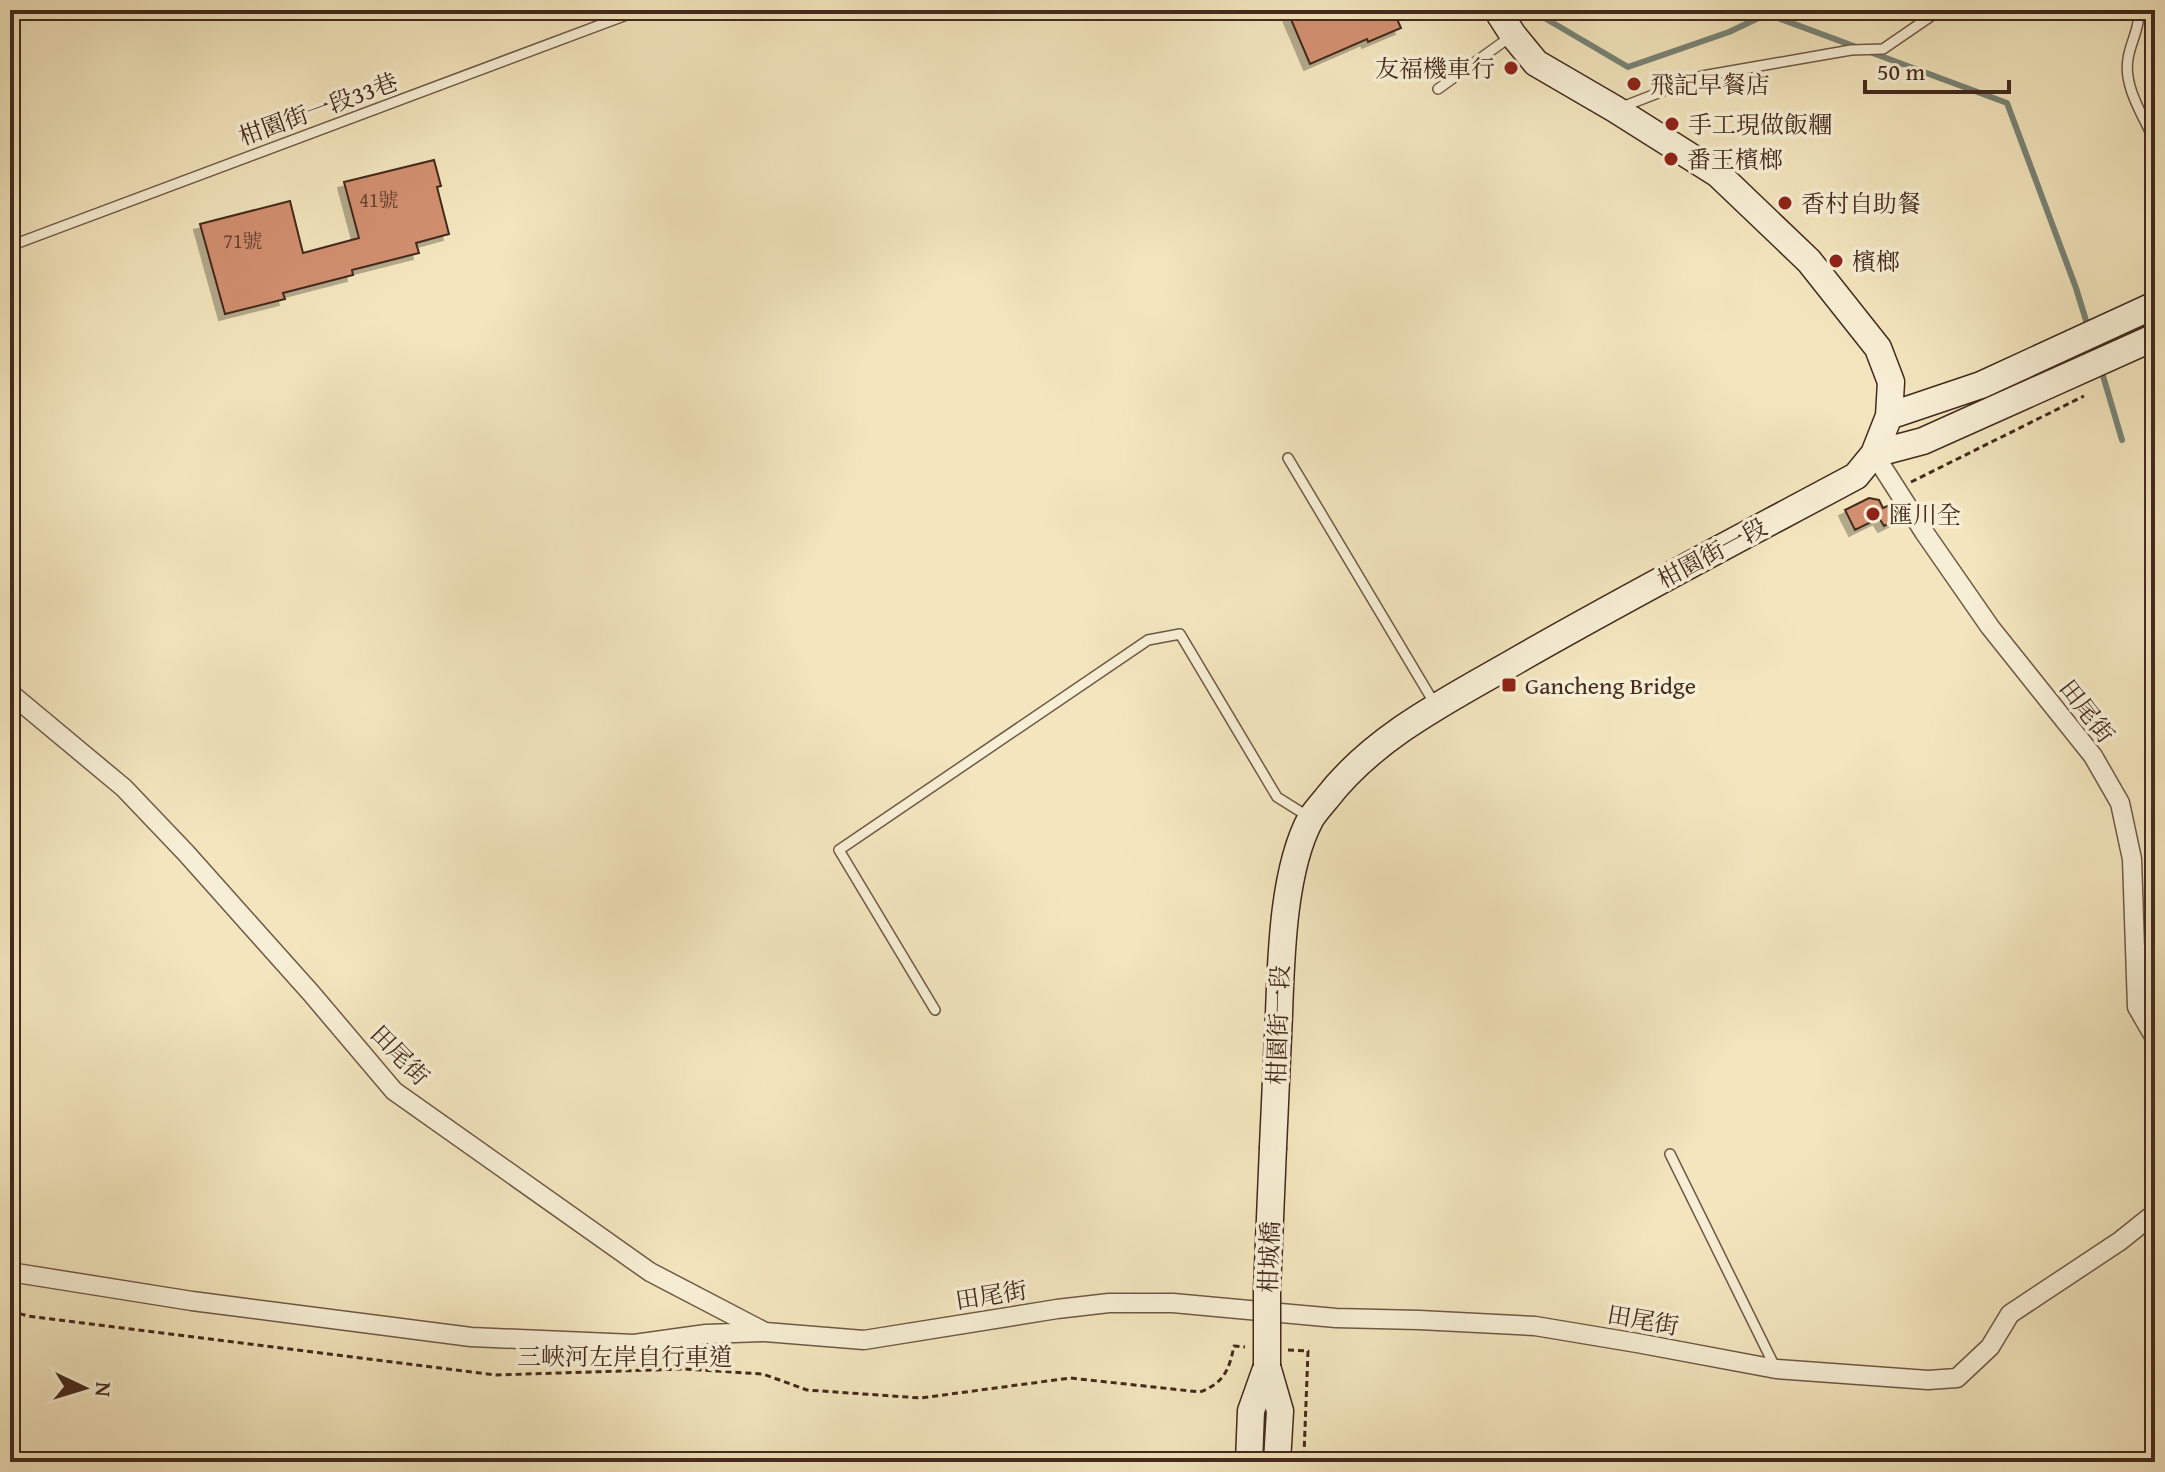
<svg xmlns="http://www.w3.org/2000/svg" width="2165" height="1472" font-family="'Gentium Book Plus','Noto Serif TC',serif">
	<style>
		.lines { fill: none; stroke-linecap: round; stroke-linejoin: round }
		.stream { stroke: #788477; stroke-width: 6 }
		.building { fill: #d29071; stroke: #43291e; stroke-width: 2; filter: url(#shadow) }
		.lane-casing { stroke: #6f5846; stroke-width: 12 }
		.street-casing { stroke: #6f5846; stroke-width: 21 }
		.secondary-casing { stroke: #43291e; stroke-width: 29 }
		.path { stroke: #43291e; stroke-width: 3; stroke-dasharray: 6 4; stroke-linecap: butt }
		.lane { stroke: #f7efd5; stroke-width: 9 }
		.street { stroke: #f7efd5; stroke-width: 18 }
		.secondary { stroke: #f7efd5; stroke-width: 26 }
		.secondary-bridge-casing { stroke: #43291e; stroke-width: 29; stroke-linecap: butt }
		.secondary-bridge { stroke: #f7efd5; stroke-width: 26 }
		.poi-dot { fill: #8f2418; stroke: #f7efd5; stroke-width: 3 }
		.labels { text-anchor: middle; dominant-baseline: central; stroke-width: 7; stroke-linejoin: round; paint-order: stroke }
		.number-label { font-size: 20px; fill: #674333 }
		.poi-label { font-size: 24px; fill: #43291e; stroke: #f7efd5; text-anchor: start }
		.street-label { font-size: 24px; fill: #43291e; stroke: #f7efd5 }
	</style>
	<defs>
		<filter id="shadow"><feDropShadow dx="-6" dy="6" stdDeviation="0" flood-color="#0004"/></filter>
	</defs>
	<rect width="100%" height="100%" fill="#f3e6be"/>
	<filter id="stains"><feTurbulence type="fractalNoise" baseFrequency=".0025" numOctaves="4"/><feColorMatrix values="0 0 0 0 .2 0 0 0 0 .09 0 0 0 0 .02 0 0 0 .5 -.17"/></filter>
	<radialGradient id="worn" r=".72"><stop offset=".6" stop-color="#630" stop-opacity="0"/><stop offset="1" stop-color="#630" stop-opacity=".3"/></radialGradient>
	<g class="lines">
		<path class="stream" d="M1531 10 1628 67 1729 32 1767 14 1859 48
			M1870 52 2007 103 2076 288 2088 327
			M2101 369 2122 440"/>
	</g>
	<path class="building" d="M1287 10H1393L1401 28 1368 42 1367 39 1310 64Z
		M434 160 441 186 437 187 449 234 416 243 419 253 352 270 353 275 283 293 285 299 225 314 200 224 290 201 303 253 359 238 344 182Z
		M1869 498 1879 500 1883 508 1892 504 1900 518 1884 526 1879 518 1855 530 1845 510Z"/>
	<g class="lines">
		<defs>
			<path id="lane" d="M2138 10C2141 26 2130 43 2128 59 2123 87 2144 117 2155 142
				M1438 89 1510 37
				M1622 107 1702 76 1851 50 1883 49 1940 10
				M10 246 640 10
				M1288 458 1436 706
				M935 1010 839 850 1148 640 1180 634 1277 797 1309 817
				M1670 1154 1776 1369"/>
			<path id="street" d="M1874 454 1924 532 1990 627 2093 756 2120 803 2132 859 2137 1007 2155 1038
				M10 693 124 788 186 853 311 993 394 1091 650 1272 765 1332 864 1340 1057 1309 1109 1303H1173L1336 1318 1419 1320 1535 1326 1637 1343 1776 1369 1928 1380 1957 1378 1990 1347 2010 1314 2120 1241 2155 1213
				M10 1272 192 1301 471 1337 634 1344 706 1334 762 1332"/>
			<path id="secondary" d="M1889 416 1981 385 2155 305
				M1874 454 1923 441 2155 337
				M1273 1147C1275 1103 1277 1059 1279 1014 1281 957 1283 869 1311 818 1315 812 1321 805 1326 799 1375 735 1452 698 1521 658 1631 595 1744 536 1856 476L1874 454 1889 416 1891 382 1878 348 1809 261 1718 174 1615 109 1536 63 1513 35 1497 10
				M1267 1366 1280 1411 1277 1462
				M1249 1462 1251 1411 1267 1366"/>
		</defs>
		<use href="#lane" class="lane-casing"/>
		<use href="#street" class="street-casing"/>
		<use href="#secondary" class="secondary-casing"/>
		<path class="path" d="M1911 482 2084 396
			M10 1311 28 1316 496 1375 684 1369 763 1374 807 1390 921 1398 1070 1378 1200 1392C1224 1383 1229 1370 1234 1346L1245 1347
			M1288 1350 1308 1351 1304 1455H1300"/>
		<use href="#lane" class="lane"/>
		<use href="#street" class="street"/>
		<use href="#secondary" class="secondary"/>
		<defs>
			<path id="secondary-bridge" d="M1267 1366V1290L1273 1147"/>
		</defs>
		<use href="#secondary-bridge" class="secondary-bridge-casing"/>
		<use href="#secondary-bridge" class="secondary-bridge"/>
	</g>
	<g class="poi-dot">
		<circle cx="1511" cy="68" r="8"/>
		<circle cx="1634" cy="84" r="8"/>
		<circle cx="1672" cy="124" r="8"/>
		<circle cx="1671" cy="159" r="8"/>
		<circle cx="1785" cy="203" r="8"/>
		<circle cx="1836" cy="261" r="8"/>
		<circle cx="1873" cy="514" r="8"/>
		<rect x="1501" y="677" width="16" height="16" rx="4"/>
	</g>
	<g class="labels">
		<g class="number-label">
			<text x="379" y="199">41號</text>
			<text x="243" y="240">71號</text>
		</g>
		<g class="poi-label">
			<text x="1495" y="68" text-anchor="end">友福機車行</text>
			<text x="1650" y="84">飛記早餐店</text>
			<text x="1688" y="124">手工現做飯糰</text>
			<text x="1687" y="159">番王檳榔</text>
			<text x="1801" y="203">香村自助餐</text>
			<text x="1852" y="261">檳榔</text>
			<text x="1889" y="514">匯川全</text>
			<text x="1525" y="685">Gancheng Bridge</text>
		</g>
		<g class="street-label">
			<text transform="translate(318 109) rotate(-20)">柑園街一段33巷</text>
			<text transform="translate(1712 553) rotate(-28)">柑園街一段</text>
			<text transform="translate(2087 711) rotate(52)">田尾街</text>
			<text transform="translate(1278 1025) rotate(-88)">柑園街一段</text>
			<text transform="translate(400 1055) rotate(46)">田尾街</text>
			<text transform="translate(1269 1257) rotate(-88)">柑城橋</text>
			<text transform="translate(991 1295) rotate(-9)">田尾街</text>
			<text transform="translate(1643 1320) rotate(10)">田尾街</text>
			<text x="625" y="1356">三峽河左岸自行車道</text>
		</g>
	</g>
	<rect width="2165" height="1472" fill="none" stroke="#f3e6be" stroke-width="40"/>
	<rect x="12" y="12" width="2141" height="1448" fill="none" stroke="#43291e" stroke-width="4"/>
	<rect x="20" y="20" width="2125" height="1432" fill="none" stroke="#43291e" stroke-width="2"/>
	<g transform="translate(84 1388) rotate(94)" stroke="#f7efd5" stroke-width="6" paint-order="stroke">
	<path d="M0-6L14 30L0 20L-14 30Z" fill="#43291e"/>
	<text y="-12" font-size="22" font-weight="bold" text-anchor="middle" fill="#43291e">N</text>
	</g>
	<path d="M1865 80v12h144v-12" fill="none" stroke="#43291e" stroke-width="4"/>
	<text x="1877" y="80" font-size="24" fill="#43291e" stroke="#f7efd5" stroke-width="6" paint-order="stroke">50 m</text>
	<rect width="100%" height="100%" filter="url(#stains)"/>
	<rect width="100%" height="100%" fill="url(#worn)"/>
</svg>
